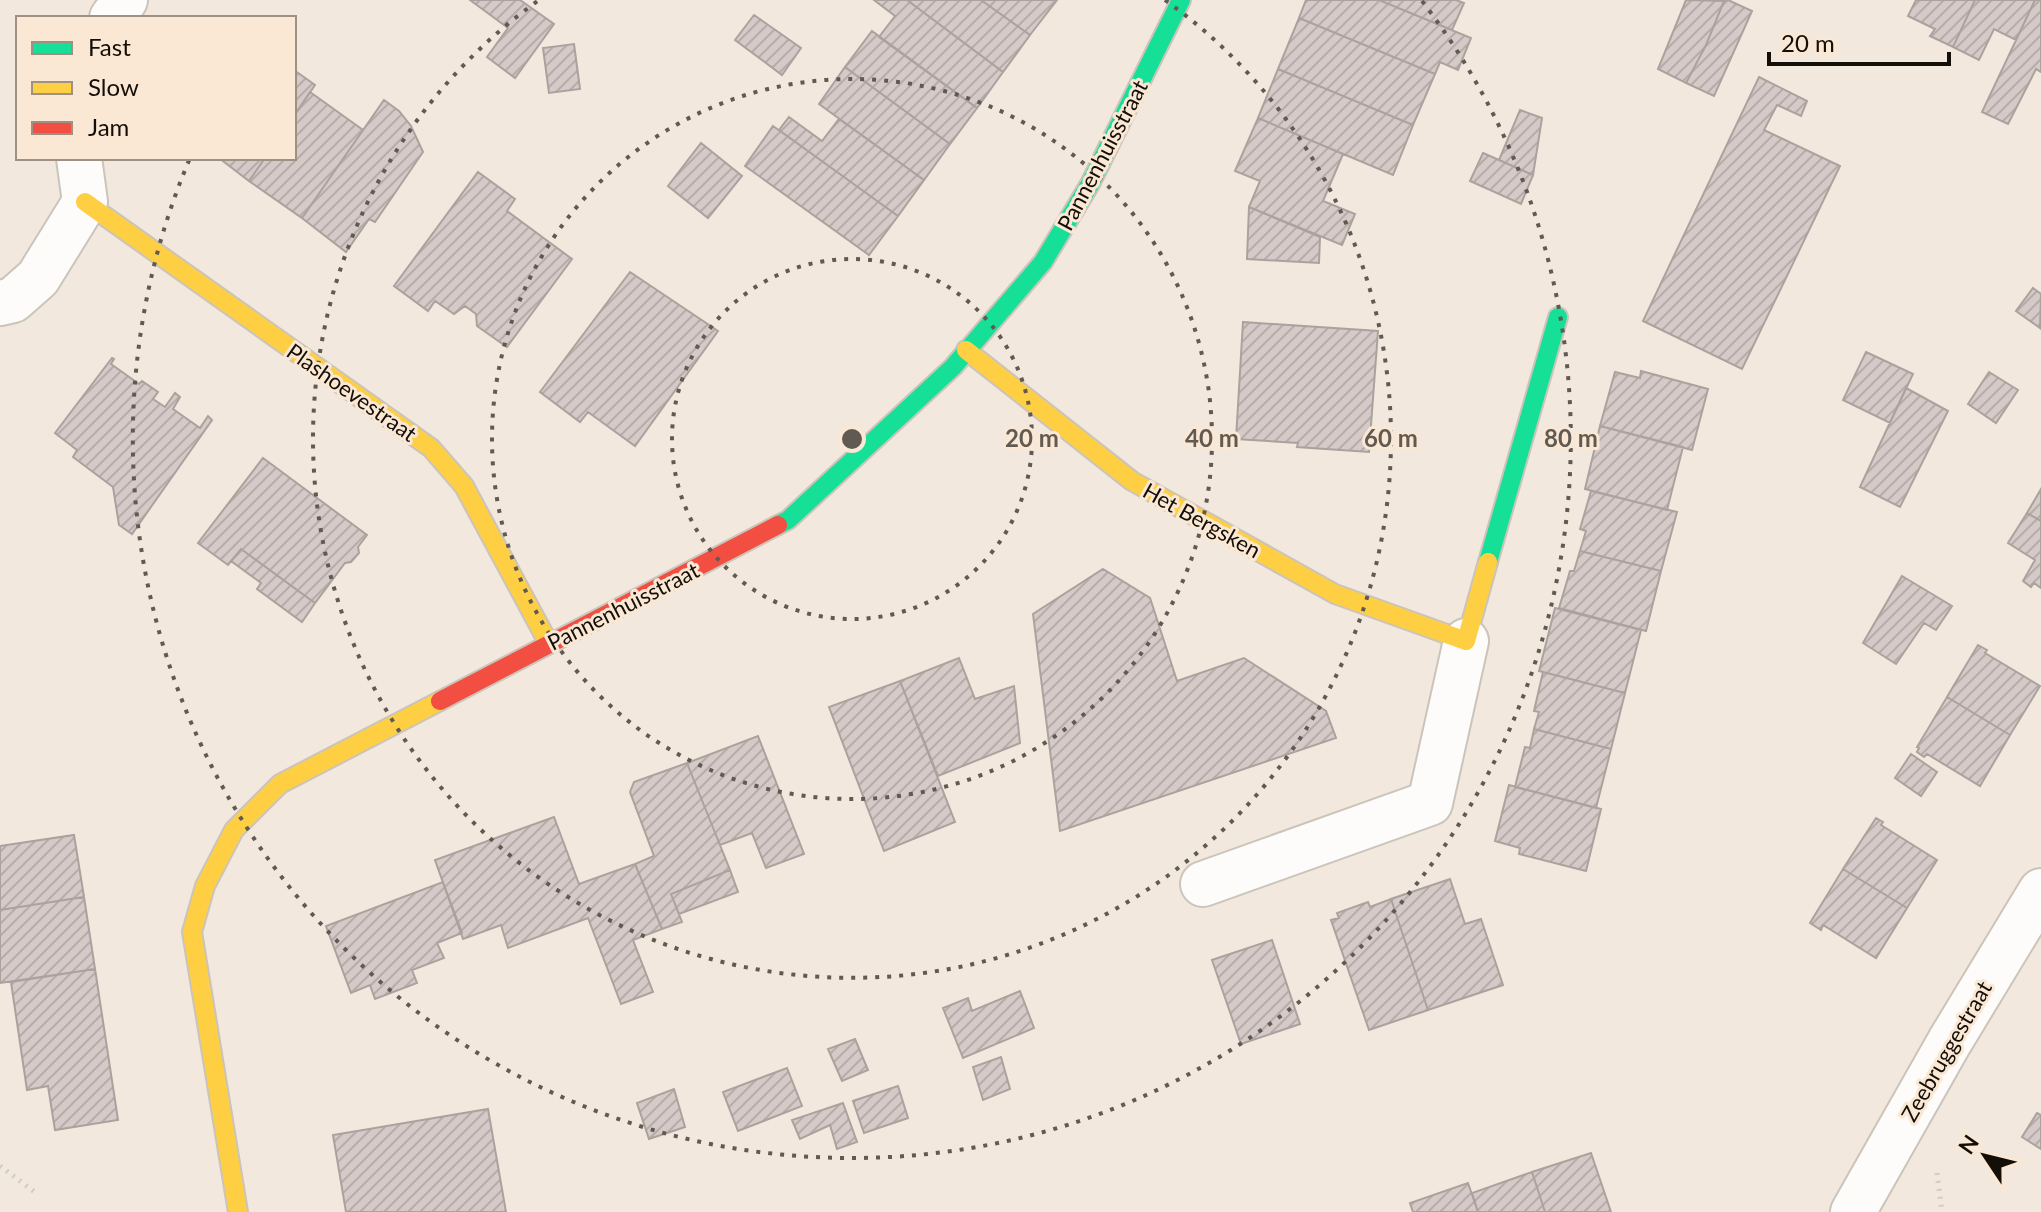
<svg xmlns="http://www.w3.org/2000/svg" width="2041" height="1212" font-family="Lato,sans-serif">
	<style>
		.building { fill: url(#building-hatch); stroke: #aba29e; stroke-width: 2 }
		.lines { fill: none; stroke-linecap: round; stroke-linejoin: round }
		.street-casing { stroke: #cbc4bb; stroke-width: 48 }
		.fast-casing { stroke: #cbc4bb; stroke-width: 22 }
		.slow-casing { stroke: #cbc4bb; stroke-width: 22 }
		.jam-casing { stroke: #cbc4bb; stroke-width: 22 }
		.path { stroke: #cfccc9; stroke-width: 5; stroke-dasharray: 2 6; stroke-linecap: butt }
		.street { stroke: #fdfcfa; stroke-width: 44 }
		.fast { stroke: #16e098; stroke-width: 18 }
		.slow { stroke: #ffcf43; stroke-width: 18 }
		.jam { stroke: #f24e42; stroke-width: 18 }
		.ring { fill: none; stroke: #615a52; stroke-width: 4; stroke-dasharray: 4 8 }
		.labels { text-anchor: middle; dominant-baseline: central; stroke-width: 6; stroke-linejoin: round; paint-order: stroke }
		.street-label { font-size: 22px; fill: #130e07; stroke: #fae8d5 }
		.centre { fill: #615a52; stroke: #fae8d5; stroke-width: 4 }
		.ring-label { font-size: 24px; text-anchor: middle; font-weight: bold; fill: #615a52; stroke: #fae8d5; stroke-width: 6; stroke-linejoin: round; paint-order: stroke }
	</style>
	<defs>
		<pattern id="building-hatch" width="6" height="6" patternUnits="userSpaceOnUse" patternTransform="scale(2)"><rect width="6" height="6" fill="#d6cac8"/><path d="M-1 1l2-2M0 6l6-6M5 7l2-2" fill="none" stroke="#b7acaa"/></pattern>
	</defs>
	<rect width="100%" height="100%" fill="#f2e8dd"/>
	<path class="building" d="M470 0H520L554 24 515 78 487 57 508 28Z
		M874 0H907L1003 72 977 108 879 37 895 16Z
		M907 0H981L1030 35 1003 72Z
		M981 0H1057L1030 35Z
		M1306 0H1379L1471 38 1458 70 1440 62 1435 74 1299 18Z
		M1379 0H1456L1464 3 1452 30Z
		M1686 0 1724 1 1706 45 1686 83 1658 69Z
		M1728 0 1752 11 1714 96 1686 83 1706 45 1724 1Z
		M1916 0H1975L1953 47 1930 36 1935 29 1908 16Z
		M1975 0H2035L2016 40 1994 29 1979 60 1953 47Z
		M2035 0H2041V72L2036 69 2008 124 1982 112Z
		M754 15 801 48 782 75 735 40Z
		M1299 18 1435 74 1413 125 1278 69Z
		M872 31 977 108 950 144 845 67Z
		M574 44 580 89 549 93 543 48Z
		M845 67 950 144 924 180 819 104Z
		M1278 69 1413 125 1393 175 1258 118Z
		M294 70 315 85 294 116Z
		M1759 77 1807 101 1801 116 1777 105 1764 130 1840 166 1742 369 1643 321Z
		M310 92 363 130 302 218 249 181 265 158H294V116Z
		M384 100 399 111 411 126 423 152 375 222 369 219 346 252 302 218Z
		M1520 110 1542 118 1533 175 1499 160Z
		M789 117 822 141 839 119 924 180 898 216 779 130Z
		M1258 118 1343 154 1323 201 1355 214 1342 245 1249 207 1260 181 1235 171Z
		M773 126 898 216 869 255 745 166Z
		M701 143 742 176 708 218 668 186Z
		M1483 153 1533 175 1521 204 1470 181Z
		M219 158H265L249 181Z
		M478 172 515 199 507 211 572 259 507 347 477 326 476 314 465 306 454 314 435 301 428 311 394 286Z
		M1249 207 1320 237 1319 263 1247 259Z
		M630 272 718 331 635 446 588 412 580 422 540 392Z
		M2033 288 2041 294 2040 328 2016 311Z
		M1243 322 1378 331 1369 452 1297 447 1298 443 1236 439Z
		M1866 352 1913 374 1890 423 1843 400Z
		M112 358 114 359 111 364 139 384 142 381 158 392 153 399 165 407 175 393 180 397 173 409 200 428 208 416 212 420 132 534 119 525 113 487 73 457 77 450 55 433Z
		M1641 371 1708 389 1692 450 1600 426 1615 372 1640 378Z
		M1989 372 2018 390 1996 423 1968 404Z
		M1906 388 1948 411 1900 507 1860 487Z
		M1600 426 1683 447 1667 510 1585 489Z
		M263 458 367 535 358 547 359 553 351 562 345 563 315 603 241 549 228 565 198 543Z
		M2041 489V521L2027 513Z
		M1591 491 1677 512 1661 571 1580 551 1586 531 1580 529Z
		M2027 513 2041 521V588L2034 583 2031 587 2023 581 2035 560 2008 543Z
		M241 549 315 603 302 622 257 589 261 583 231 561Z
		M1580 551 1661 571 1646 631 1559 608 1570 571H1574Z
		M1103 569 1150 598 1177 681 1244 658 1326 711 1336 738 1060 831 1033 614Z
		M1902 576 1952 606 1936 630 1924 623 1896 664 1863 643Z
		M1555 608 1641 630 1625 693 1539 671Z
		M1978 645 1987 650 1985 653 2040 686 2010 735 1947 697Z
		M959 658 975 699 1014 686 1020 743 938 776 900 681Z
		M1543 672 1625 693 1611 749 1534 729 1539 712 1534 711Z
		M900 681 955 822 884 851 829 707Z
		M1947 697 2010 735 1980 786 1927 754 1924 757 1917 752 1919 748 1917 747Z
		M1534 729 1611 749 1596 808 1515 787 1525 747 1530 748Z
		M758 736 804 854 766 868 752 833 720 845 687 763Z
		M1911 754 1937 772 1921 796 1895 778Z
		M687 763 730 870 671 894 682 922 662 929 635 864 654 856 630 792 634 782Z
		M1509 785 1601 809 1586 871 1519 854 1520 848 1495 841Z
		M554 817 579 884 635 864 662 929 633 940 653 992 621 1004 588 918 508 948 501 925 463 939 435 860Z
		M1876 818 1883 822 1881 825 1937 860 1907 908 1843 869Z
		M74 835 84 897 0 910V846Z
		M1843 869 1907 908 1876 958 1823 925 1821 930 1810 923Z
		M730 870 738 892 679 914 671 894Z
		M1450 879 1465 924 1481 919 1503 985 1428 1010 1391 899Z
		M443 882 462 933 437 943 444 958 412 970 417 983 375 999 370 985 351 993 326 926Z
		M84 897 95 969 0 983V910Z
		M1391 899 1428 1010 1369 1030 1331 920 1339 918 1337 913 1368 902 1370 907Z
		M1272 940 1300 1024 1241 1044 1212 960Z
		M95 969 118 1120 55 1130 48 1086 27 1090 11 982Z
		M1020 991 1034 1028 963 1058 943 1008 968 998 972 1011Z
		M855 1039 868 1070 842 1081 828 1049Z
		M1001 1057 1010 1089 983 1100 973 1067Z
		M787 1068 802 1106 738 1131 723 1092Z
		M898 1086 908 1118 864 1133 853 1101Z
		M674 1089 685 1127 649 1139 637 1103Z
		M843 1103 857 1142 837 1149 830 1125 800 1139 792 1120Z
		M488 1109 506 1212H346L333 1135Z
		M2037 1113 2041 1115V1149L2022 1137Z
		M1591 1153 1611 1212H1545L1532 1172Z
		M1532 1172 1545 1212H1478L1472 1193Z
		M1468 1183 1478 1212H1413L1410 1203Z"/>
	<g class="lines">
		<defs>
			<path id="street" d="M112 18 125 0
				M0 303 13 300 38 278 85 202 79 158
				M1203 884 1430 803 1466 641
				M1853 1212 1950 1041 2041 891"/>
			<path id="fast" d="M778 525 788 520 953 367 1043 262 1090 184 1181 0
				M1488 562 1558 317"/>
			<path id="slow" d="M85 202 431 448 464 486 549 644
				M966 350 1132 481 1335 594 1466 641 1488 562
				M238 1212 192 932 205 886 234 830 280 784 440 701"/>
			<path id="jam" d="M440 701 778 525"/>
		</defs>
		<use href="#street" class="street-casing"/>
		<use href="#fast" class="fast-casing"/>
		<use href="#slow" class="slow-casing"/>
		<use href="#jam" class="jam-casing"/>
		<path class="path" d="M0 1166 36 1193
			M1937 1173 1942 1212"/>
		<use href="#street" class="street"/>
		<use href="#fast" class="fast"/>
		<use href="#slow" class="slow"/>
		<use href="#jam" class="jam"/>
	</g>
	<g class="ring">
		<circle cx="852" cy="439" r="180"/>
		<circle cx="852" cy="439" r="360"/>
		<path d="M1165 0A539 539 0 1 1 539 0"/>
		<path d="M1422 1A719 719 0 1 1 190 158"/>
	</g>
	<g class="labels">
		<g class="street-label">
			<text transform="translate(1102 155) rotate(-62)">Pannenhuisstraat</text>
			<text transform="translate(352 392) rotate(35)">Plashoevestraat</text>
			<text transform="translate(1202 520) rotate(29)">Het Bergsken</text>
			<text transform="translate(623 606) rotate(-27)">Pannenhuisstraat</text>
			<text transform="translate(1946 1051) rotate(-60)">Zeebruggestraat</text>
		</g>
	</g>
	<circle cx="852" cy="439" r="12" class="centre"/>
	<g class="ring-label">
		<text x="1032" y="447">20 m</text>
		<text x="1212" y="447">40 m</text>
		<text x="1391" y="447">60 m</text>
		<text x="1571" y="447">80 m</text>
	</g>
	<rect x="16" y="16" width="280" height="144" fill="#fae8d5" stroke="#9e9183" stroke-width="2"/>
	<rect x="32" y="42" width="40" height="12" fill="#16e098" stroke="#9e9183" stroke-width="2"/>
	<text x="88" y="56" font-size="24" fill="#130e07">Fast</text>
	<rect x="32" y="82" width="40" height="12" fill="#ffcf43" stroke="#9e9183" stroke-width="2"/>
	<text x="88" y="96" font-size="24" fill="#130e07">Slow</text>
	<rect x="32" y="122" width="40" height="12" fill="#f24e42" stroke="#9e9183" stroke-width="2"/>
	<text x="88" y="136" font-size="24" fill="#130e07">Jam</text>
	<g transform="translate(1985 1156) rotate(305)" stroke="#fae8d5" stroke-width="6" paint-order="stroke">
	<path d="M0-6L14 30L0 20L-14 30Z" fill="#130e07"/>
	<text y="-12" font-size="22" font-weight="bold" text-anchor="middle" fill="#130e07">N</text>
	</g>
	<path d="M1769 52v12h180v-12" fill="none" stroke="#130e07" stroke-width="4"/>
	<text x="1781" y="52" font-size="24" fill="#130e07" stroke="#fae8d5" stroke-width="6" paint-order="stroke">20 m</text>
</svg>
